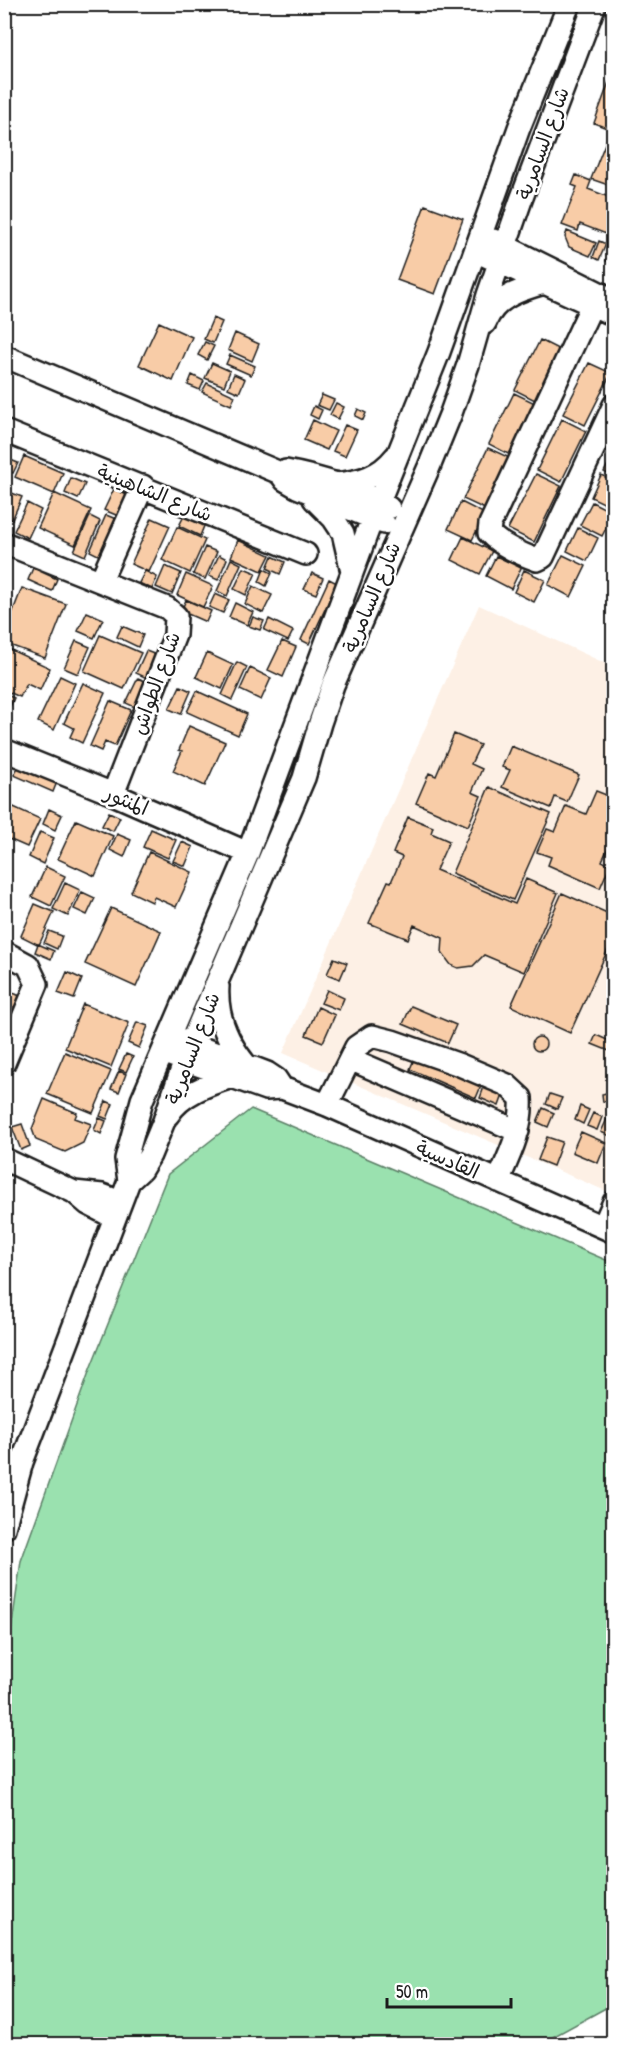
<svg xmlns="http://www.w3.org/2000/svg" width="618" height="2049" font-family="'Patrick Hand','Playpen Sans Arabic',sans-serif">
	<style>
		.built { fill: #fdf0e5 }
		.green { fill: #9ae1af; stroke: #5b7e66; stroke-width: 1.5 }
		.building { fill: #f8cca7; stroke: #1c1c1c; stroke-width: 1.5 }
		.lines { fill: none; stroke-linecap: round; stroke-linejoin: round }
		.minor-casing { stroke: #1c1c1c; stroke-width: 26 }
		.minor { stroke: #fff; stroke-width: 21 }
		.labels { text-anchor: middle; dominant-baseline: central; stroke-width: 5; stroke-linejoin: round; paint-order: stroke }
		.street-label { font-size: 20px; fill: #1c1c1c; stroke: #fff }
	</style>
	<rect width="100%" height="100%" fill="#fff"/>
	<filter id="ink" filterUnits="userSpaceOnUse"><feTurbulence type="fractalNoise" baseFrequency=".0167" numOctaves="2"/><feDisplacementMap in="SourceGraphic" scale="12" xChannelSelector="R" yChannelSelector="G"/><feConvolveMatrix kernelMatrix="1 2 1 2 8 2 1 2 1" color-interpolation-filters="sRGB"/></filter>
	<g filter="url(#ink)">
		<path class="built" d="M479 605 613 667V1194L283 1053Z"/>
		<path class="green" d="M251 1109 613 1263V2004L540 2044H5L4 1681 21 1561 90 1369 168 1174Z"/>
		<path class="building" d="M609 82 614 84V131L594 123Z
			M608 136 614 138V187L591 179Z
			M576 175 591 181 588 189 614 199V237L580 224 578 231 562 225 577 187 572 185Z
			M425 205 463 219 435 294 397 280Z
			M567 231 596 243 590 256 569 247 565 237Z
			M599 241 606 244 599 260 593 257Z
			M610 251 614 253V265L606 261Z
			M213 318 222 322 213 343 204 339Z
			M159 322 192 337 173 381 139 365Z
			M235 333 259 344 252 361 228 350Z
			M540 340 566 353 541 403 515 390Z
			M205 342 214 346 207 360 198 355Z
			M230 355 255 366 251 375 226 364Z
			M212 363 230 371 224 386 205 378Z
			M589 363 611 373 585 425 563 414Z
			M234 374 245 379 239 393 228 388Z
			M192 375 204 381 200 390 188 385Z
			M207 383 235 396 231 405 202 392Z
			M514 393 539 405 514 457 489 444Z
			M322 395 334 400 329 410 317 405Z
			M336 403 344 407 338 419 330 415Z
			M314 406 322 410 318 419 310 415Z
			M358 409 366 413 363 420 355 416Z
			M562 419 586 431 561 482 537 470Z
			M313 420 336 431 327 450 304 440Z
			M345 425 357 430 345 456 333 451Z
			M488 448 512 459 487 510 463 499Z
			M614 453V477L604 472Z
			M24 456 63 473 54 494 15 477Z
			M8 459 18 463 13 473 4 469Z
			M536 474 561 486 534 542 508 529Z
			M601 475 614 481V508L591 497Z
			M71 478 85 484 78 499 65 493Z
			M114 489 131 497 121 517 104 510Z
			M4 490 22 497 12 520 4 516Z
			M54 493 91 510 75 545 38 528Z
			M461 502 485 514 472 540 448 529Z
			M592 502 614 513 602 536 580 525Z
			M27 503 41 510 28 538 14 531Z
			M106 515 121 521 104 558 90 551Z
			M90 516 100 521 85 556 74 551Z
			M184 516 204 526 200 536 179 526Z
			M152 518 170 526 149 572 131 564Z
			M177 527 205 540 190 573 162 560Z
			M578 528 598 538 587 561 567 551Z
			M463 537 492 551 480 574 452 560Z
			M238 540 270 555 262 571 231 557Z
			M205 547 217 552 205 579 193 574Z
			M219 555 227 559 218 580 209 576Z
			M563 555 586 566 571 597 548 585Z
			M272 556 285 562 280 574 267 568Z
			M496 556 521 568 511 589 486 576Z
			M231 559 241 564 227 596 217 591Z
			M165 566 181 573 172 594 156 587Z
			M33 568 57 579 52 591 28 580Z
			M244 568 256 573 246 595 234 589Z
			M264 569 272 573 266 586 259 582Z
			M524 570 545 580 534 602 514 592Z
			M145 571 157 577 152 589 139 583Z
			M312 573 323 578 316 594 304 589Z
			M186 574 213 586 203 607 177 595Z
			M329 579 337 583 309 644 301 640Z
			M253 586 272 595 263 613 245 604Z
			M22 588 66 604 45 658 4 643V634Z
			M215 594 229 600 223 613 209 607Z
			M186 600 211 611 206 622 181 611Z
			M235 603 253 612 247 625 229 617Z
			M87 612 103 619 94 638 78 631Z
			M253 617 264 621 260 630 249 626Z
			M269 619 293 631 288 641 264 630Z
			M122 626 143 635 138 647 117 637Z
			M100 635 141 653 124 689 84 671Z
			M76 641 90 647 78 674 64 668Z
			M282 641 296 647 283 677 268 670Z
			M9 649 50 668 40 690 27 684 20 697 4 690V659Z
			M146 651 159 656 149 679 136 673Z
			M207 653 233 665 222 689 196 677Z
			M237 662 247 667 232 700 222 695Z
			M250 668 271 678 261 700 240 690Z
			M60 676 75 683 54 730 38 722Z
			M138 678 152 684 141 710 126 703Z
			M83 683 105 693 82 743 70 737 74 728 64 723Z
			M180 686 191 691 181 714 169 709Z
			M197 691 247 714 238 735 187 712Z
			M4 694 14 698 8 711 4 709Z
			M110 701 131 710 115 746 105 742 101 751 90 746Z
			M189 726 225 742 205 786 173 771 182 751 179 750Z
			M454 734 480 745 471 764 482 769 472 792 481 796 468 826 416 803 429 773 436 776Z
			M511 746 579 775 567 802 555 797 551 808 502 787 510 770 502 767Z
			M19 765 57 782 53 792 14 775Z
			M4 781 10 783 4 796Z
			M489 787 551 814 513 900 452 873Z
			M596 791 614 798V835L602 861 610 865 600 888 548 865 551 857 537 852 547 829 555 832 566 806 586 814Z
			M7 804 40 819 27 847 4 837V809Z
			M49 809 62 815 55 830 43 824Z
			M109 812 120 817 113 831 102 826Z
			M408 817 433 827 431 833 449 841 436 870 515 904 526 879 558 893 524 972 484 955 473 966 458 968 451 965 442 953 443 938 414 925 408 939 369 923 388 881 391 882 402 857 393 853Z
			M76 820 113 836 95 876 58 859Z
			M151 829 176 840 168 858 143 847Z
			M40 832 54 838 43 864 29 857Z
			M117 834 131 840 124 857 110 850Z
			M182 842 193 847 185 866 173 861Z
			M149 852 192 872 176 907 154 897 152 902 131 892Z
			M46 867 65 876 51 906 32 897Z
			M65 883 80 890 68 916 53 909Z
			M82 892 95 898 87 915 74 909Z
			M562 893 614 916V936L570 1033 511 1006Z
			M35 904 54 912 39 945 21 936Z
			M111 908 161 931 136 987 85 964Z
			M49 931 62 936 57 949 44 943Z
			M38 944 54 951 51 959 35 952Z
			M334 958 347 963 340 979 327 974Z
			M67 972 82 979 74 999 58 993Z
			M4 989 20 996 12 1016 4 1013Z
			M327 990 344 998 339 1010 321 1003Z
			M83 1004 129 1023 111 1067 65 1048Z
			M411 1006 456 1025 448 1043 403 1024Z
			M318 1007 335 1015 323 1042 306 1035Z
			M137 1022 148 1026 139 1048 128 1043Z
			M596 1035 614 1043V1053L592 1044Z
			M532 1044a7 7 0 1 1 14 0a7 7 0 1 1-14 0Z
			M65 1052 111 1071 93 1113 47 1094Z
			M126 1054 133 1057 126 1072 119 1069Z
			M415 1057 481 1086 476 1098 410 1069Z
			M119 1071 126 1074 119 1092 111 1089Z
			M484 1087 503 1095 499 1106 480 1098Z
			M614 1091V1098L603 1102 602 1094Z
			M550 1094 562 1098 557 1109 546 1104Z
			M44 1099 77 1113 75 1118 91 1124 83 1143 65 1152 36 1140 32 1129Z
			M106 1101 113 1104 107 1119 100 1116Z
			M580 1106 589 1110 583 1124 575 1120Z
			M543 1108 554 1113 548 1127 537 1122Z
			M593 1113 602 1117 597 1130 587 1126Z
			M99 1118 106 1121 101 1134 94 1130Z
			M607 1119 614 1122 610 1136 601 1132Z
			M22 1124 30 1146 21 1150 12 1127Z
			M581 1132 606 1143 598 1163 572 1152Z
			M547 1137 562 1142 553 1166 538 1160Z"/>
		<g class="lines">
			<defs>
				<path id="minor" d="M493 240 605 296
					M486 256 614 315
					M592 305 490 524 489 533C501 546 521 554 537 560L543 557 614 405
					M485 323C495 297 520 290 544 283
					M4 356 280 473 285 480 297 487 384 523
					M4 431 306 554
					M286 471C314 476 367 491 389 508
					M336 484C361 481 379 477 395 457
					M314 499 333 518 343 533 352 572
					M4 543 167 608 176 616 175 635 113 794
					M101 580 143 486
					M4 750 113 794 248 853
					M4 952 28 965 37 984 4 1063
					M218 986C216 1016 227 1042 246 1065
					M178 1039 267 1073 276 1079 282 1088
					M173 1056 266 1089 282 1088 327 1105 614 1232
					M350 1059 518 1131
					M327 1105 356 1047 372 1036 392 1041 460 1065 507 1085 521 1098C523 1128 510 1154 498 1181
					M168 1115C181 1094 209 1084 232 1077
					M4 1159 74 1192 88 1204 115 1218
					M129 1181 126 1159 142 1100 248 853 372 519 439 352 519 128 569 4
					M74 1192 102 1195 121 1202
					M603 1227 614 1202
					M4 1528 22 1462 129 1181 141 1170 150 1155 164 1121 191 1043 304 778 320 723 333 685 429 467 451 413 468 365 488 295 521 200 595 4"/>
			</defs>
			<use href="#minor" class="minor-casing"/>
			<use href="#minor" class="minor"/>
		</g>
	</g>
	<g class="labels">
		<g class="street-label">
			<text transform="translate(542 143) rotate(-70)">شارع السامرية</text>
			<text transform="translate(155 492) rotate(22)">شارع الشاهينية</text>
			<text transform="translate(371 597) rotate(-67)">شارع السامرية</text>
			<text transform="translate(155 683) rotate(-70)">شارع الطواش</text>
			<text transform="translate(127 800) rotate(23)">المنثور</text>
			<text transform="translate(192 1048) rotate(-69)">شارع السامرية</text>
			<text transform="translate(448 1159) rotate(24)">القادسية</text>
		</g>
	</g>
	<rect width="618" height="2049" fill="none" stroke="#fff" stroke-width="24"/>
	<rect x="12" y="12" width="594" height="2025" fill="none" stroke="#1c1c1c" stroke-width="2" filter="url(#ink)"/>
	<path d="M387 1998v9h124v-9" fill="none" stroke="#1c1c1c" stroke-width="3"/>
	<text x="396" y="1998" font-size="18" fill="#1c1c1c" stroke="#ffffff" stroke-width="4.5" paint-order="stroke">50 m</text>
</svg>
